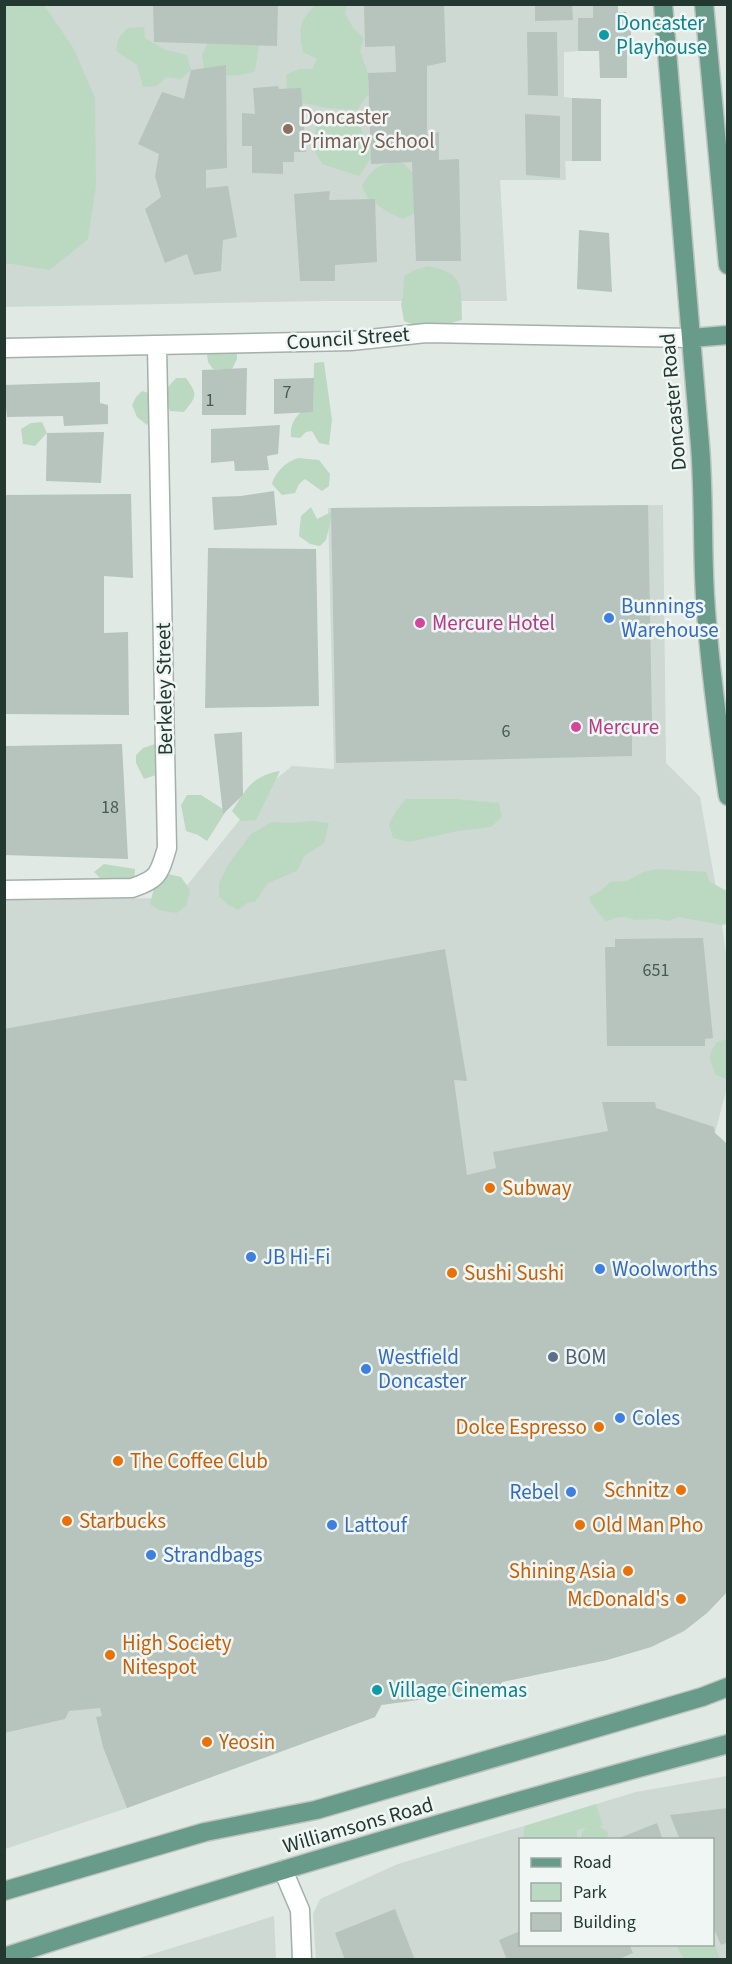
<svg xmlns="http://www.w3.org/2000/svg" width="732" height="1964" font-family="'Source Sans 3',sans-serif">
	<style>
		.built { fill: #ced9d3; fill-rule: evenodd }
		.green { fill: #bbd9c1 }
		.building { fill: #b6c4bd }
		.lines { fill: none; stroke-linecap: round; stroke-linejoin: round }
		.minor-casing { stroke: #a3b0ab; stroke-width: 21 }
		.primary-casing { stroke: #bdc3c1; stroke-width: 21 }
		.minor { stroke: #fff; stroke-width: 18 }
		.primary { stroke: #689b8a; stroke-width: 18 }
		.culture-dot { fill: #0f9aa8; stroke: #f0f6f3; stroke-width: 2 }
		.education-dot { fill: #8d6e63; stroke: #f0f6f3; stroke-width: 2 }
		.shop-dot { fill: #3f7fe0; stroke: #f0f6f3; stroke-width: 2 }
		.hotel-dot { fill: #d1479c; stroke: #f0f6f3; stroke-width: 2 }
		.food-dot { fill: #e8710a; stroke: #f0f6f3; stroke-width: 2 }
		.service-dot { fill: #5c6f8a; stroke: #f0f6f3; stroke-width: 2 }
		.labels { text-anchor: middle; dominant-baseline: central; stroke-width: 5; stroke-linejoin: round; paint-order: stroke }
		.number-label { font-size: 18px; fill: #475b54 }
		.culture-label { font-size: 21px; fill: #0d838f; stroke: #f0f6f3; text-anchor: start }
		.education-label { font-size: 21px; fill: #785e54; stroke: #f0f6f3; text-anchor: start }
		.street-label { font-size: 21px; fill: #223831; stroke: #f0f6f3 }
		.shop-label { font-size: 21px; fill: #366cbe; stroke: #f0f6f3; text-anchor: start }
		.hotel-label { font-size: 21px; fill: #b23c85; stroke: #f0f6f3; text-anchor: start }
		.food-label { font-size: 21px; fill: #c56008; stroke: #f0f6f3; text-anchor: start }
		.service-label { font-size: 21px; fill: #4e5e75; stroke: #f0f6f3; text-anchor: start }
	</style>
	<rect width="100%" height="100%" fill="#e0e9e4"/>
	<path class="built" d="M4 5H593V18H578V51L564 52V97L572 98V161H565L566 180H500L507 301H325L5 307Z
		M663 505 666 763 700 797 720 911 728 968 727 1087 715 1133 725 1142 728 1147V1591L707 1613 684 1631 651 1647 607 1660 502 1682 498 1689 382 1705 375 1717 127 1808 5 1849 4 900 177 898 266 787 292 766 334 769 328 508Z
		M727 1776V1959H316L313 1914 320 1899 398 1864 636 1792ZM520 1840H712V1944H520Z
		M274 1916 276 1959 133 1960 230 1930Z"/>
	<path class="green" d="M4 5H44L74 49 95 98 96 186 88 239 50 270 5 263Z
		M315 5H347L345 14 354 29 364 38 360 51 368 73V95L357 110 328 108 292 101 287 89 286 75 299 69H312L317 59 303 52C299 29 298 23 315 5Z
		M144 27 145 38 166 50 187 55 191 70 181 79 166 77 157 86 143 87 137 65 116 51 118 39 127 28Z
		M224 41 259 45 255 71C236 78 223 77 204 68L202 55 207 44Z
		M335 117 347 125H360L371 158 359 176 322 164 314 150 316 121Z
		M402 162 419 179 420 211 403 219 388 212 368 199 362 186C372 167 382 163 402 162Z
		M428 266C465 273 461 287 462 320L427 330 404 321 401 304 403 297 404 276 415 270Z
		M216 346 237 351V359L232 369H213L208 362 207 355Z
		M324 362 332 420 329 445 319 443 312 431 306 432 300 438 291 437C290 426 293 420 301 412H313L314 363Z
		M176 378H186C198 395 197 396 184 412L170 411 162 394Z
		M142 391 152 394 153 415 147 425 137 417 132 405 136 397Z
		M42 422 47 433 35 446 23 444 21 429 31 423Z
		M298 458 319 460 330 474 329 486 322 491 305 479 299 484 295 493 282 495 272 484C275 472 286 462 298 458Z
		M311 507 317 519 333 511 326 540 320 546 310 544 299 536 301 516Z
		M155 744 162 758 156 775 144 779 136 763V755L143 748Z
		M280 771 256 820 241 821 232 811C247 788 252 776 280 771Z
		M187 795H201L226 811 207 841 198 835 186 831 181 805Z
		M406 799H456L499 803 502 817 491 827 457 831 409 842 393 838 389 824 396 811Z
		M313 821 329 823 324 843 304 856 298 870 283 877 268 883 255 902 247 903 238 910 227 904 219 896V883L228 865 251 834 272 822 290 823Z
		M104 864 135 869 134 884 105 883 94 872Z
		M658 869 706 872 710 882 727 891V924L722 925 679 917 668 921 659 919 635 920 626 917 615 918 606 922 591 903 589 897 600 891 610 882 626 881 643 872Z
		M164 873 181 877 190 890 186 906 177 913 158 910 150 904 154 888Z
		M727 1039H728L727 1079 716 1075C709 1059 707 1057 717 1042Z
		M596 1804 603 1825 599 1826 608 1832 607 1839H581L582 1832 586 1828 577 1830V1839H523L525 1826Z
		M713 1938 719 1957 717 1959H684L676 1945 712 1944Z"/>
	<path class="building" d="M153 4H278L277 46 154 42Z
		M535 4H572L573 20 535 21Z
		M593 4H618V12H626V20H631V50H627V78H600L599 51H578V18H593Z
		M364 5H444L446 62 427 66V134L439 132V160L459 159 461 261H416L412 162 371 164 368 73 396 72 395 46 365 47Z
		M527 32H557L558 96 528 95Z
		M226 65 227 168 206 170V188L228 186 237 237 223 240 221 271 194 275 187 254 165 263 145 209 161 197 155 176 159 154 138 144 162 92 184 99 191 70Z
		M278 86 279 89 301 88 306 152H294V162H283V174L252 173V146H242V113L255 114 253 88Z
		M572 98 601 99V161H572Z
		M525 114 560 116V178L526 175Z
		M330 191 329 200 375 199 377 262 335 265V281H300L294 194Z
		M579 230 609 233 612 292 577 289Z
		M247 368 246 415H202V370Z
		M314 378 313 412 274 414V379Z
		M100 382V403L108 405V424L64 426 63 416 7 417 4 385Z
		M280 425 278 454 267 456 269 470 235 471 234 461 211 463V429Z
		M104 432 101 483 46 481 47 433Z
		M274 491 277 525 214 530 212 497 241 496Z
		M131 494 133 578 104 576V633L128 632 129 715 4 714V495Z
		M648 505 652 723H632V756L336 763 331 508Z
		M208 548 316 549 319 706 205 708Z
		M242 732 243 795 223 814 214 734Z
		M122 744 128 859 4 855V746Z
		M703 938 713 1038 705 1039V1046H607L605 947H615V939Z
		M445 949 467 1081 454 1080 467 1175 496 1168 493 1152 608 1131 602 1102H655L656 1108 714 1127 715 1133 725 1142 728 1147V1591L707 1613 684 1631 651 1647 607 1660 502 1682 498 1689 381 1705 375 1717 127 1808 103 1747 96 1717 102 1716 100 1708 69 1711 65 1719 4 1733V1029Z
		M728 1808V1942L721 1945 712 1924V1840H680L670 1815Z
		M657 1823 663 1840H617V1839Z
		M395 1909 415 1960H345L335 1933Z
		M520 1931V1944H629L633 1953 617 1960H507L499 1940Z"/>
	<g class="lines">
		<defs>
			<path id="minor" d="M4 348 351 341 426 333 691 338
				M4 890 132 888C159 879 159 874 167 848L157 346
				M283 1870 300 1910 302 1960"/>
			<path id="primary" d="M663 4 700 445C704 495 702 545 705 596 709 662 718 729 728 796
				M704 4 728 265
				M691 338 728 335
				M4 1891 205 1832 316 1810 702 1697 728 1687
				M4 1957C244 1880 485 1808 728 1744"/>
		</defs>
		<use href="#minor" class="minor-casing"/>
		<use href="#primary" class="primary-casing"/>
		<use href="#minor" class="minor"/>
		<use href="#primary" class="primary"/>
	</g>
	<g class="culture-dot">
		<circle cx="604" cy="35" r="6"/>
		<circle cx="377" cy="1690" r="6"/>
	</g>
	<circle class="education-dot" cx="288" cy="129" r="6"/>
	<g class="shop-dot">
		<circle cx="609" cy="618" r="6"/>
		<circle cx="251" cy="1257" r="6"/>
		<circle cx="600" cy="1269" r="6"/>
		<circle cx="366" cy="1369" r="6"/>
		<circle cx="620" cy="1418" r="6"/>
		<circle cx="571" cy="1492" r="6"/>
		<circle cx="332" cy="1525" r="6"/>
		<circle cx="151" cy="1555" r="6"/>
	</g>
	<g class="hotel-dot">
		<circle cx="420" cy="623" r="6"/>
		<circle cx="576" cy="727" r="6"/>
	</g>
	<g class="food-dot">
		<circle cx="490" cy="1188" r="6"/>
		<circle cx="452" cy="1273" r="6"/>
		<circle cx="599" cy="1427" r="6"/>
		<circle cx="118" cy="1461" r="6"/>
		<circle cx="681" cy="1490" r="6"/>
		<circle cx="67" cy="1521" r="6"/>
		<circle cx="580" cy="1525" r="6"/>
		<circle cx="628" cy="1571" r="6"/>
		<circle cx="681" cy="1599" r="6"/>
		<circle cx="110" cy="1655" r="6"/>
		<circle cx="207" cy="1742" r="6"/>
	</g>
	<circle class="service-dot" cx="553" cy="1357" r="6"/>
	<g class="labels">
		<g class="number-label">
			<text x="287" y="392">7</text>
			<text x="210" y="400">1</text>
			<text x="506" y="731">6</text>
			<text x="110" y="807">18</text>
			<text x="656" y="970">651</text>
		</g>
		<g class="culture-label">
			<text x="616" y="23">Doncaster<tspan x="616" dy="24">Playhouse</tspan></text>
			<text x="389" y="1690">Village Cinemas</text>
		</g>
		<g class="education-label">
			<text x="300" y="117">Doncaster<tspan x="300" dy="24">Primary School</tspan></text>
		</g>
		<g class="street-label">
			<text transform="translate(348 338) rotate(-4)">Council Street</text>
			<text transform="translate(673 402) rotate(-95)">Doncaster Road</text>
			<text transform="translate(164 689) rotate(-91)">Berkeley Street</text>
			<text transform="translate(358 1825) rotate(-16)">Williamsons Road</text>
		</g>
		<g class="shop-label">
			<text x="621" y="606">Bunnings<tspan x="621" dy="24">Warehouse</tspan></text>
			<text x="263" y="1257">JB Hi-Fi</text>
			<text x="612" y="1269">Woolworths</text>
			<text x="378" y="1357">Westfield<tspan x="378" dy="24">Doncaster</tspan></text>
			<text x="632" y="1418">Coles</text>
			<text x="559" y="1492" text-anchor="end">Rebel</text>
			<text x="344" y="1525">Lattouf</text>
			<text x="163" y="1555">Strandbags</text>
		</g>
		<g class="hotel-label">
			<text x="432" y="623">Mercure Hotel</text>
			<text x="588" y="727">Mercure</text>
		</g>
		<g class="food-label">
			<text x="502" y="1188">Subway</text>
			<text x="464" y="1273">Sushi Sushi</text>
			<text x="587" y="1427" text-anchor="end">Dolce Espresso</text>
			<text x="130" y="1461">The Coffee Club</text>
			<text x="669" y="1490" text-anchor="end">Schnitz</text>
			<text x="79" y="1521">Starbucks</text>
			<text x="592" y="1525">Old Man Pho</text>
			<text x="616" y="1571" text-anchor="end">Shining Asia</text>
			<text x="669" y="1599" text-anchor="end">McDonald's</text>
			<text x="122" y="1643">High Society<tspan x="122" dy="24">Nitespot</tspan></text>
			<text x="219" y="1742">Yeosin</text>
		</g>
		<g class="service-label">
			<text x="565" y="1357">BOM</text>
		</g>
	</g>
	<rect width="732" height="1964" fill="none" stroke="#223831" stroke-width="12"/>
	<rect x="519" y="1838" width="195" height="108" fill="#f0f6f3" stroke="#9eaaa5" stroke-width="1.5"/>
	<rect x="531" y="1858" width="30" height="9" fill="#689b8a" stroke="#9eaaa5" stroke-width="1.5"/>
	<text x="573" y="1868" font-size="18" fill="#223831">Road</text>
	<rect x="531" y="1883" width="30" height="18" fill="#bbd9c1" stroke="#9eaaa5" stroke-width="1.5"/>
	<text x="573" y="1898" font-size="18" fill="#223831">Park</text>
	<rect x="531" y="1913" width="30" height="18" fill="#b6c4bd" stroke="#9eaaa5" stroke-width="1.5"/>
	<text x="573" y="1928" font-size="18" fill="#223831">Building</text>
</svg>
